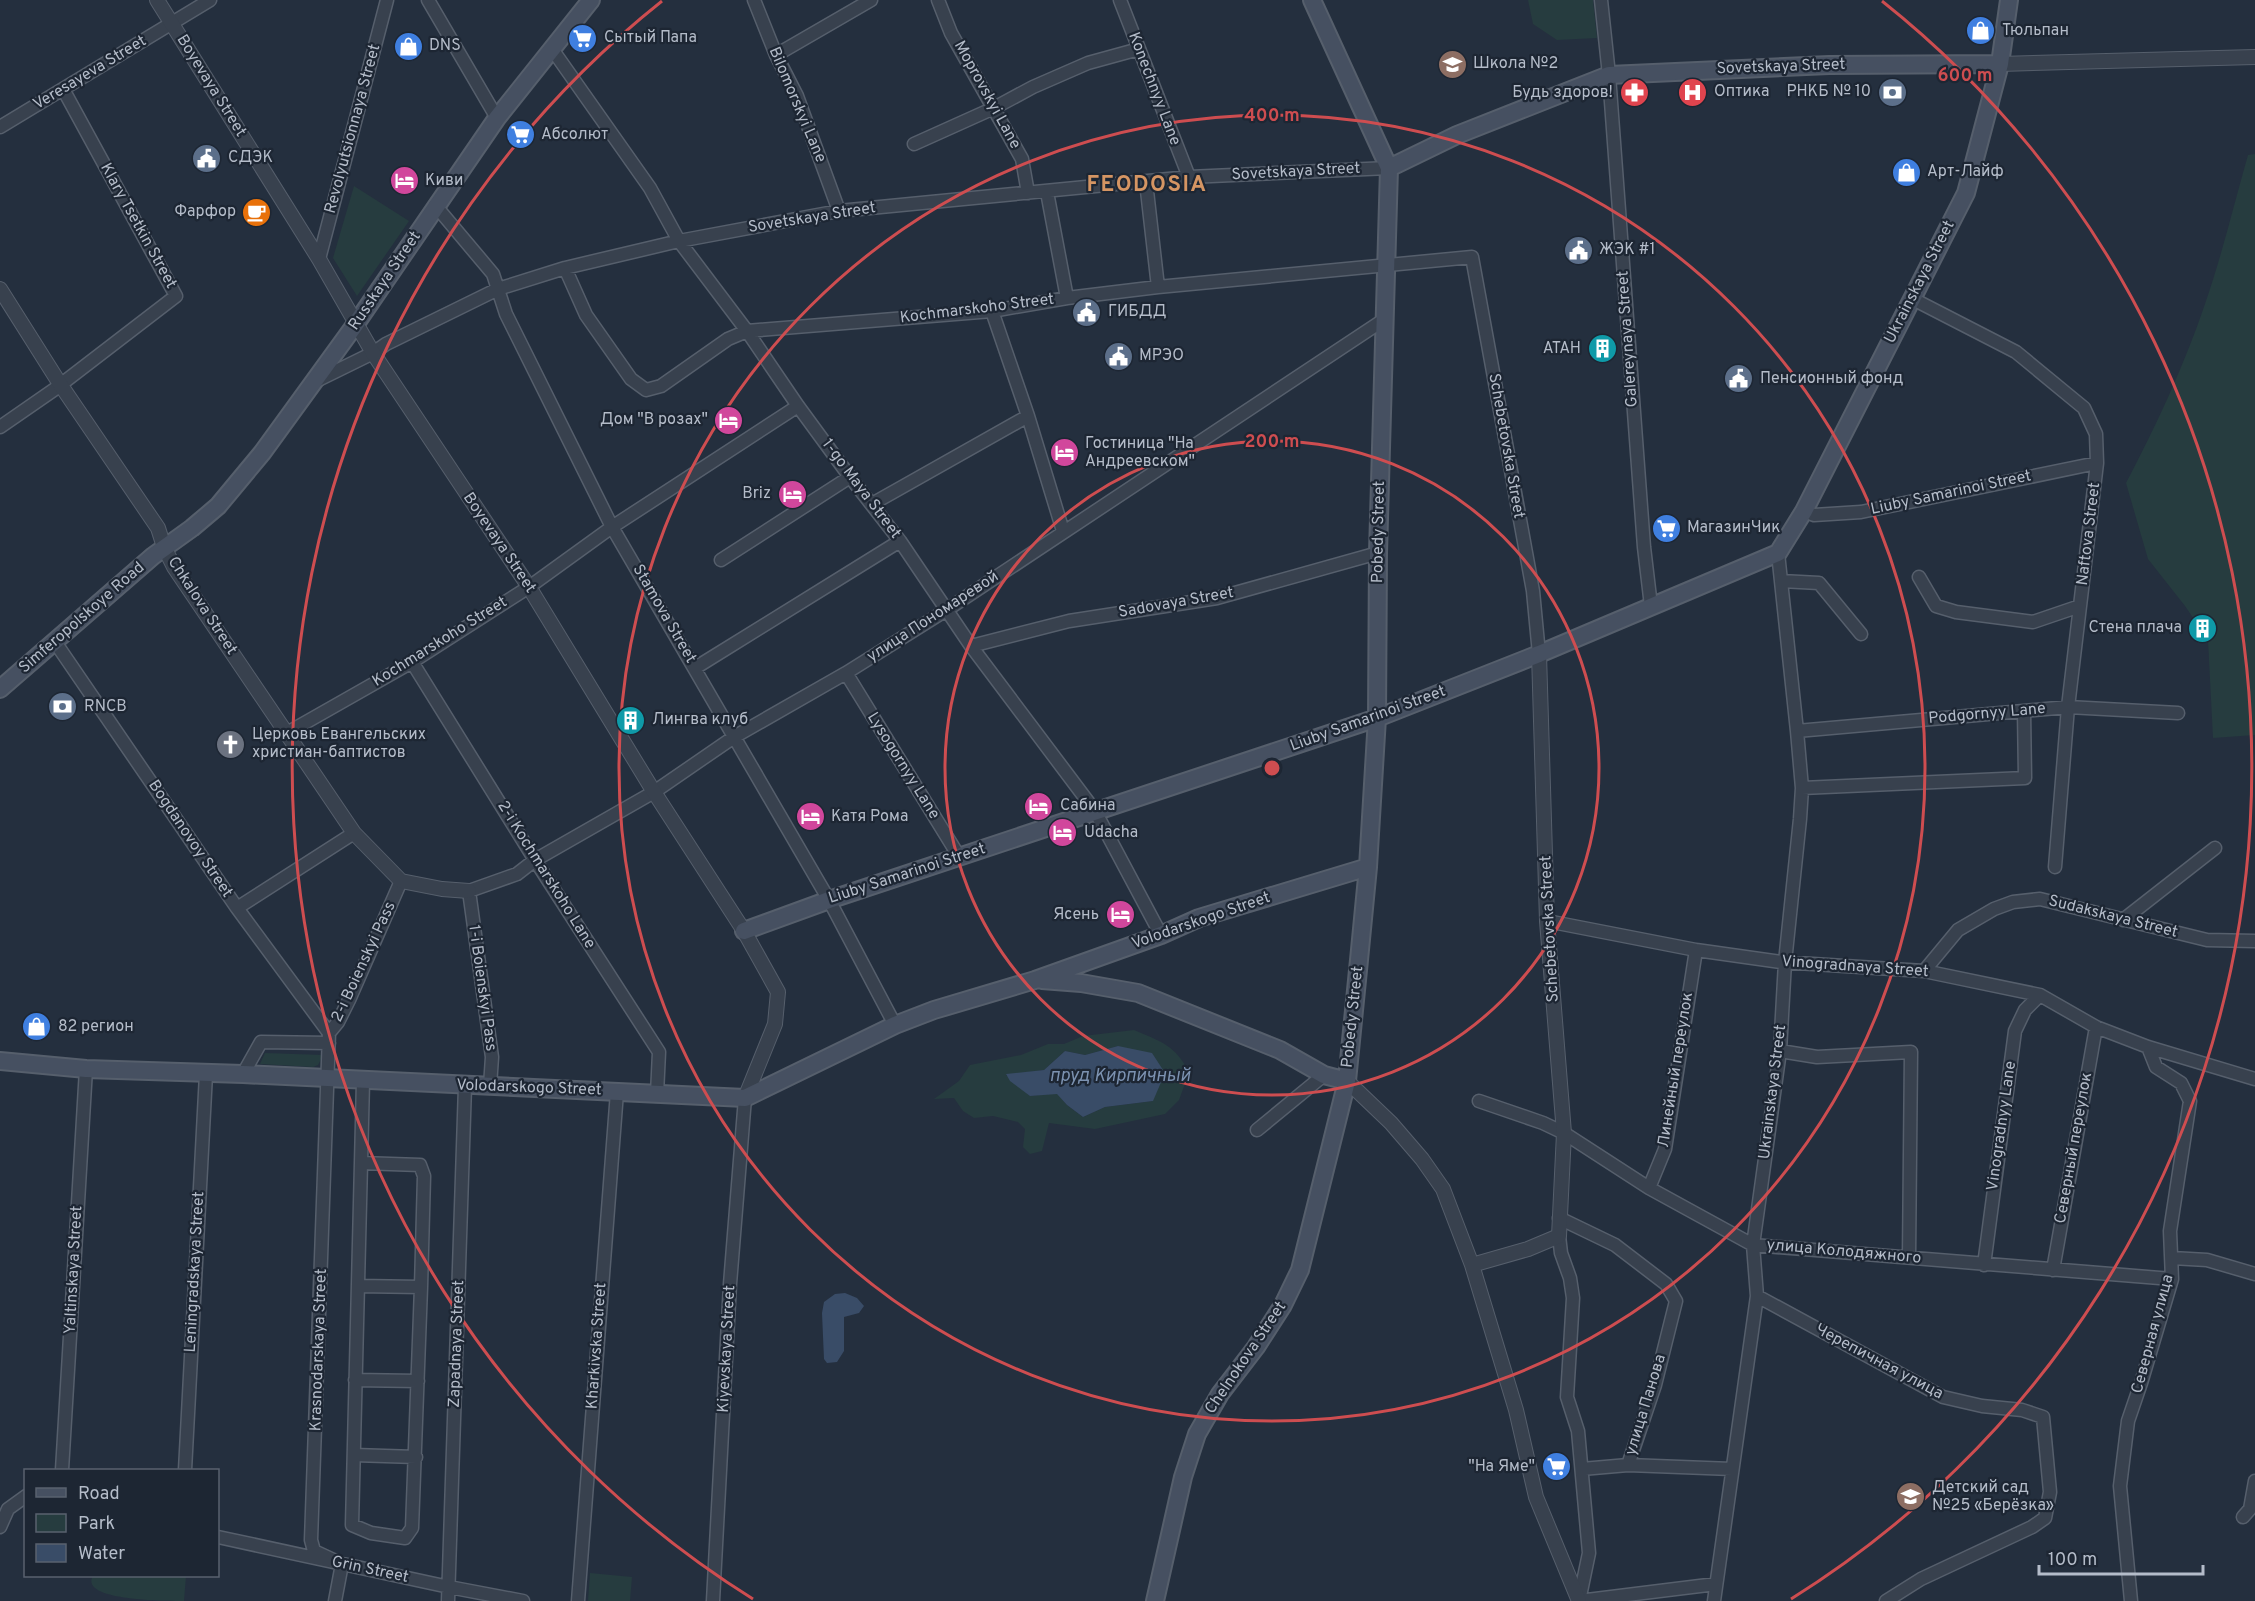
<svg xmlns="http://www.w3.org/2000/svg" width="2255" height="1601" font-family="Overpass,sans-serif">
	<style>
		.green { fill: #263c3f; fill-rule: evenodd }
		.water { fill: #394c67 }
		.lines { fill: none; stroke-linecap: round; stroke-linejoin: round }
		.minor-casing { stroke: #565f6c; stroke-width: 15 }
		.tertiary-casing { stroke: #565f6c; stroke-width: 16 }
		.secondary-casing { stroke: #565f6c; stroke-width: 20 }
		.minor { stroke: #38414e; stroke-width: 12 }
		.tertiary { stroke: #38414e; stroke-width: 14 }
		.secondary { stroke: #465061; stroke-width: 16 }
		.ring { fill: none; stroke: #ce4d50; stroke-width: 3 }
		.labels { text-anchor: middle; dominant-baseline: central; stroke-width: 4.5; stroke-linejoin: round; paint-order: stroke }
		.poi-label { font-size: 16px; fill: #b4bcc9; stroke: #1d2633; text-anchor: start }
		.street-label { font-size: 16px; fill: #b4bcc9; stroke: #1d2633 }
		.water-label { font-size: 18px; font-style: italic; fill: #7c92b1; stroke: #1d2633 }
		.district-label { font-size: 22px; font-weight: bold; letter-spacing: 1.5px; fill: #d59563; stroke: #1d2633 }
		.centre { fill: #ce4d50; stroke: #1d2633; stroke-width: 3 }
		.ring-label { font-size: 18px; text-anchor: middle; font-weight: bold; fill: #ce4d50; stroke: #1d2633; stroke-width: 4.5; stroke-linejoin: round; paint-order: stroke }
	</style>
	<rect width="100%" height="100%" fill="#242f3e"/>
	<path class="green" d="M1528 0H1593L1597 38 1557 40 1533 24Z
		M2255 154V735L2213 738 2208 640 2185 606 2148 559 2126 483C2156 426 2184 366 2205 304 2222 255 2234 204 2248 155Z
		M354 186 409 221 357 296 333 258Z
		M1134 1030C1160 1041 1177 1046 1189 1073L1179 1100 1165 1114 1095 1129 1049 1123 1042 1151 1030 1154 1023 1147 1025 1129 1018 1122 993 1116 974 1118 963 1111 954 1098 934 1099 959 1081 970 1065 1021 1055 1048 1044H1064L1083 1036ZM1118 1046 1153 1101 1105 1107 1083 1117 1067 1105 1057 1093 1030 1096 1006 1075 1044 1070 1065 1051 1085 1055Z
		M265 1053 323 1055 318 1065 313 1067 260 1064Z
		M590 1573 632 1577 630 1601H588Z
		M93 1576H186L184 1601C168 1601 78 1601 93 1576Z"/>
	<path class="water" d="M1118 1046 1152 1053 1165 1073 1153 1101 1105 1107 1083 1117 1067 1105 1057 1094 1030 1096 1010 1081 1006 1074 1044 1070 1065 1051 1085 1055Z
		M845 1293 857 1298 864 1306 859 1313 844 1317V1351L837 1362 827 1363 824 1359 822 1313 824 1302 835 1294Z"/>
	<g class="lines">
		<defs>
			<path id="minor" d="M428 0 497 118
				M754 0 776 55 797 96 839 211
				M938 0 951 33 1022 159 1028 193
				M1120 0 1189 177
				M1601 0 1609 75 1644 547 1651 606
				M552 49 650 188 679 241 747 331 798 406 850 477 900 541 971 646 1095 811 1161 935
				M776 55 871 0
				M0 127 210 0
				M914 144 994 108 1033 87 1088 63 1139 49
				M1146 182 1158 287
				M1047 192 1067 298
				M435 205 493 274 506 314 612 527 829 900 895 1025
				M319 259 387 0
				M565 268 586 315 631 379 646 390 661 386 728 339 747 331 992 311 1067 298 1158 287 1472 257 1533 591 1539 654
				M1911 298 2016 352 2084 408 2096 434 2097 463 2068 707 2055 867
				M992 311 1028 416 1063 531
				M316 381 373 353 386 344 498 289 565 268 679 241 839 211 1189 177 1389 168
				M0 427 55 389 176 296 63 89
				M872 504 1028 416
				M1804 511 1814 515 1861 512 2097 463
				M721 560 850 477
				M1919 577 1936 606 1956 612 2033 622 2080 606
				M1781 581 1819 583 1861 634
				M55 642 237 908 329 1033
				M971 646 1069 621 1217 598 1378 553
				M412 662 535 860 659 1052 657 1094
				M695 668 900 541
				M846 673 960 858
				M1797 731 2068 707 2178 713
				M287 733 412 662 529 587 612 527 798 406
				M1802 788 2025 778 2024 711
				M237 908 354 833
				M2123 920 2215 848
				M1547 921 1696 950 1781 962 1924 971 2040 995 2096 1027 2148 1047 2255 1079
				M1924 971 1958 930 1994 909 2013 902 2040 899 2207 940 2255 941
				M1780 1051 1817 1057 1911 1052 1909 1257
				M243 1074 261 1042 329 1043
				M490 1086 492 1057 469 891 517 874 535 860 654 792 734 737 846 673 948 609 1385 319
				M1479 1101 1543 1123 1564 1133 1649 1188 1753 1245 2172 1279
				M1257 1130 1324 1075
				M361 1163 420 1165 424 1176 421 1287
				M1649 1188 1665 1149 1696 950
				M1559 1218 1615 1245 1666 1284 1676 1301 1655 1385 1628 1465 1582 1469
				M1559 1236 1561 1253 1570 1278 1573 1298 1567 1397 1578 1431 1589 1553 1579 1601
				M2172 1258 2207 1260 2255 1274
				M1984 1265 2015 1031 2025 1010 2040 995
				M2053 1270 2096 1027
				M358 1286 421 1287 412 1528 405 1538 371 1533 352 1525 361 1163 363 1081
				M1757 1296 1943 1397 1982 1406 2022 1410 2043 1417 2050 1492 2045 1518 2032 1527 1921 1579 1886 1601
				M355 1380 418 1381
				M354 1455 416 1457
				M1628 1465 1732 1469
				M62 1470 86 1069
				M185 1470 206 1074
				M2243 1517 2250 1509 2255 1481
				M0 1527 8 1509 26 1496
				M218 1537 449 1587 523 1601
				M335 1601 342 1564 314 1551 311 1540 329 1033 338 1022 349 1000 401 881
				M448 1601 465 1086
				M578 1601 617 1092
				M713 1601 730 1284 745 1098
				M1579 1601 1716 1584
				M1714 1601 1757 1296 1753 1245 1780 1051 1785 962 1800 819 1802 788 1797 731 1778 553
				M2131 1601 2120 1486 2128 1421 2141 1383 2172 1279 2170 1231 2190 1101 2181 1083 2156 1067 2148 1047"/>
			<path id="tertiary" d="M157 0 319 259 373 353 529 587 654 792 744 931 778 992 775 1024 745 1098
				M2000 64 2255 57
				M0 289 60 384 158 528 164 547 174 567 354 833 401 881 442 889 469 891
				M1347 1081 1391 1123 1422 1159 1443 1189 1472 1265 1516 1410 1536 1497 1579 1601
				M1472 1265 1528 1249 1559 1236 1564 1133 1547 921 1539 654"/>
			<path id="secondary" d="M1389 168 1457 135 1609 75 1829 65 2000 64
				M0 689 153 556 192 528 218 506 262 453 355 325 497 118 591 0
				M744 931 829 900 1377 718 1539 654 1778 553 1804 511 1966 193 2000 64 2009 0
				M1042 980 1081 983 1138 993 1280 1050 1324 1075 1347 1081
				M0 1061 86 1069 243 1074 745 1098 895 1025 934 1010 1035 980 1161 935 1199 918 1368 867
				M1155 1601 1183 1477 1197 1434 1220 1394 1256 1347 1283 1305 1300 1270 1347 1081 1359 960 1368 867 1377 718 1378 553 1389 168 1312 0"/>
		</defs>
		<use href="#minor" class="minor-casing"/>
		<use href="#tertiary" class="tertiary-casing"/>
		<use href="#secondary" class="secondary-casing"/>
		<use href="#minor" class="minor"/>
		<use href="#tertiary" class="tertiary"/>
		<use href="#secondary" class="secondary"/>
	</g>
	<g class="ring">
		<circle cx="1272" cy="768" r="327"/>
		<circle cx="1272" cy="768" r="653"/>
		<path d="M753 1599A980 980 0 0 1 662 1M1882 1A980 980 0 0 1 1791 1599"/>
	</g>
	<defs>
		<symbol id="shop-disc" viewBox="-11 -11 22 22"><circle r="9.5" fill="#3f7fe0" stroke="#1d2633"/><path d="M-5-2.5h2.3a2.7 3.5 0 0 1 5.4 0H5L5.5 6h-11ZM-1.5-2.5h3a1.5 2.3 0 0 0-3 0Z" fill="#fff"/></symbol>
		<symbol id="supermarket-disc" viewBox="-11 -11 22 22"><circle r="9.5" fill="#3f7fe0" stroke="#1d2633"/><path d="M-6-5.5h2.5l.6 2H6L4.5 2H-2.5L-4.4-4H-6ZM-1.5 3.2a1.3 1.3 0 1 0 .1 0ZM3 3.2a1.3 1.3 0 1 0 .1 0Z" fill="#fff"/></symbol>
		<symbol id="school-disc" viewBox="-11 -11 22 22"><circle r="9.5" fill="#8d6e63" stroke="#1d2633"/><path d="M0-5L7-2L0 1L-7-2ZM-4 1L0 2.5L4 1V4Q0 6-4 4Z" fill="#fff"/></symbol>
		<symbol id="hospital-disc" viewBox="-11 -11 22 22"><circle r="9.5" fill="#e0444e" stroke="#1d2633"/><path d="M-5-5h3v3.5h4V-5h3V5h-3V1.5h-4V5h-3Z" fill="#fff"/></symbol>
		<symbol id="bank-disc" viewBox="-11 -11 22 22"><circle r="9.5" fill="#5c6f8a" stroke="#1d2633"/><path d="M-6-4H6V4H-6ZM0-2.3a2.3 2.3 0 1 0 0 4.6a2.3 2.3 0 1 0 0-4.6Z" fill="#fff"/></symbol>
		<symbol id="pharmacy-disc" viewBox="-11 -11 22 22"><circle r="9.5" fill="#e0444e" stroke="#1d2633"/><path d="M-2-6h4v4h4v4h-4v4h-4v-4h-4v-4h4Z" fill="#fff"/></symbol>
		<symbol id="civic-disc" viewBox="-11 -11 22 22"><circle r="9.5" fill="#5c6f8a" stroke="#1d2633"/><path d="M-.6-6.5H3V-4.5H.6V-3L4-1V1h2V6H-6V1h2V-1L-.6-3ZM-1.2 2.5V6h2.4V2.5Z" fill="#fff"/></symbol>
		<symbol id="hotel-disc" viewBox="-11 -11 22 22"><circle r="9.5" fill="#d1479c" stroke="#1d2633"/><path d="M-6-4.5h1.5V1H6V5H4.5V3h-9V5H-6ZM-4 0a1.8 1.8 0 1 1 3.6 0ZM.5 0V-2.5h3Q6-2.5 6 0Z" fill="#fff"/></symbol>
		<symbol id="cafe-disc" viewBox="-11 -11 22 22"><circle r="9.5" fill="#e8710a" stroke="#1d2633"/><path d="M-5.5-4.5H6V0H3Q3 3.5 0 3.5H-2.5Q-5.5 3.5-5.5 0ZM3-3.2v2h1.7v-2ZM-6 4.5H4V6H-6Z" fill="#fff"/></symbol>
		<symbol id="building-disc" viewBox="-11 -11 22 22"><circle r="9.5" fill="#0f9aa8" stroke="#1d2633"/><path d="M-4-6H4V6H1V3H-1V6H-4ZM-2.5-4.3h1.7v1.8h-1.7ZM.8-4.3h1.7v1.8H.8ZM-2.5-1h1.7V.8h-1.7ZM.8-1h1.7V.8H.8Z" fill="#fff"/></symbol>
		<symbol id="church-disc" viewBox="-11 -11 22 22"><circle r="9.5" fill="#6b7280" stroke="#1d2633"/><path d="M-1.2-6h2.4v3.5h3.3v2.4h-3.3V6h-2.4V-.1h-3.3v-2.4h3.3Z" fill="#fff"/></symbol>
	</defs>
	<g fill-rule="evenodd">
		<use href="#shop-disc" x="1964" y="14" width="33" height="33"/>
		<use href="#supermarket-disc" x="566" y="22" width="33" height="33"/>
		<use href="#shop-disc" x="392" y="30" width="33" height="33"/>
		<use href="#school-disc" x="1436" y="48" width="33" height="33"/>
		<use href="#hospital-disc" x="1676" y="76" width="33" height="33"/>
		<use href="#bank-disc" x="1876" y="76" width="33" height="33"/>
		<use href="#pharmacy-disc" x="1618" y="76" width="33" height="33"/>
		<use href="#supermarket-disc" x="504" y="118" width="33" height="33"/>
		<use href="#civic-disc" x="190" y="142" width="33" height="33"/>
		<use href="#shop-disc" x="1890" y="156" width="33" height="33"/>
		<use href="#hotel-disc" x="388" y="164" width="33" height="33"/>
		<use href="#cafe-disc" x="240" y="196" width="33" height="33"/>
		<use href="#civic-disc" x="1562" y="234" width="33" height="33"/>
		<use href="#civic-disc" x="1070" y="296" width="33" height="33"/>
		<use href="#building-disc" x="1586" y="332" width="33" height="33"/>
		<use href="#civic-disc" x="1102" y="340" width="33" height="33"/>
		<use href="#civic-disc" x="1722" y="362" width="33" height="33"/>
		<use href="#hotel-disc" x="712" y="404" width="33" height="33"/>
		<use href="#hotel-disc" x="1048" y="436" width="33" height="33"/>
		<use href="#hotel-disc" x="776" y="478" width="33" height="33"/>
		<use href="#supermarket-disc" x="1650" y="512" width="33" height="33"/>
		<use href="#building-disc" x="2186" y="612" width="33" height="33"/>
		<use href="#bank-disc" x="46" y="690" width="33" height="33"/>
		<use href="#building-disc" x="614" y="704" width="33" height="33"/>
		<use href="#church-disc" x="214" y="728" width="33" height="33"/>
		<use href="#hotel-disc" x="1022" y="790" width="33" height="33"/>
		<use href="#hotel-disc" x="794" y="800" width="33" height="33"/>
		<use href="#hotel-disc" x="1046" y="816" width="33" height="33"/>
		<use href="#hotel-disc" x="1104" y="898" width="33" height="33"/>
		<use href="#shop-disc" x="20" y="1010" width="33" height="33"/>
		<use href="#supermarket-disc" x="1540" y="1450" width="33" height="33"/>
		<use href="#school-disc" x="1894" y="1480" width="33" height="33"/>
	</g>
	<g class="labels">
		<g class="poi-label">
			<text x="2002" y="31">Тюльпан</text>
			<text x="604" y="38">Сытый Папа</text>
			<text x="429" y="46">DNS</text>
			<text x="1473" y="64">Школа №2</text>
			<text x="1714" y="92">Оптика</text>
			<text x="1871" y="92" text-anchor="end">РНКБ № 10</text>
			<text x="1613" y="93" text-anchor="end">Будь здоров!</text>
			<text x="541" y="135">Абсолют</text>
			<text x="228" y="158">СДЭК</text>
			<text x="1927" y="172">Арт-Лайф</text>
			<text x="425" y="181">Киви</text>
			<text x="236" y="212" text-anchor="end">Фарфор</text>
			<text x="1599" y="250">ЖЭК #1</text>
			<text x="1108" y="312">ГИБДД</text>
			<text x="1581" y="349" text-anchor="end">АТАН</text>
			<text x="1139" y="356">МРЭО</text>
			<text x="1760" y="379">Пенсионный фонд</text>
			<text x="708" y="420" text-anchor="end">Дом "В розах"</text>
			<text x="1085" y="444">Гостиница "На<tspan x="1085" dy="18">Андреевском"</tspan></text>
			<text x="771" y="494" text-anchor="end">Briz</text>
			<text x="1687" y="528">МагазинЧик</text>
			<text x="2182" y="628" text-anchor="end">Стена плача</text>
			<text x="84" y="707">RNCB</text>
			<text x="652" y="720">Лингва клуб</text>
			<text x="252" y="735">Церковь Евангельских<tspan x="252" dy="18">христиан-баптистов</tspan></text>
			<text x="1060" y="806">Сабина</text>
			<text x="831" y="817">Катя Рома</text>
			<text x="1084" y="833">Udacha</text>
			<text x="1099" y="915" text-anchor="end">Ясень</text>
			<text x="58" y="1027">82 регион</text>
			<text x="1535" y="1467" text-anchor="end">"На Яме"</text>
			<text x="1932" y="1488">Детский сад<tspan x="1932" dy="18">№25 «Берёзка»</tspan></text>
		</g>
		<g class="street-label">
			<text transform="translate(1781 67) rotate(-2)">Sovetskaya Street</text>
			<text transform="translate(90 73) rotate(-31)">Veresayeva Street</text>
			<text transform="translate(211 86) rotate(58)">Boyevaya Street</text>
			<text transform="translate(1154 89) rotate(69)">Konechnyy Lane</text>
			<text transform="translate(987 95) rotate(61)">Moprovskyi Lane</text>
			<text transform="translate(797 105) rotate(67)">Bilomorskyi Lane</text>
			<text transform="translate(353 129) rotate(-75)">Revolyutsionnaya Street</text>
			<text transform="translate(1296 172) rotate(-3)">Sovetskaya Street</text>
			<text transform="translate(812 218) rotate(-9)">Sovetskaya Street</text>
			<text transform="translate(138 226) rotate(61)">Klary Tsetkin Street</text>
			<text transform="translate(385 281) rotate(-56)">Russkaya Street</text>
			<text transform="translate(1920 282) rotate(-63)">Ukrainskaya Street</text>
			<text transform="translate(977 309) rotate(-7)">Kochmarskoho Street</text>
			<text transform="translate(1628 339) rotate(-94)">Galereynaya Street</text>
			<text transform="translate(1506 446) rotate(80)">Schebetovska Street</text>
			<text transform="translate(861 489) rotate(53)">1-go Maya Street</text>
			<text transform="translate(1951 493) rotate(-12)">Liuby Samarinoi Street</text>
			<text transform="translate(1379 532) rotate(-89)">Pobedy Street</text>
			<text transform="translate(2089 534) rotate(-83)">Naftova Street</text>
			<text transform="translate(499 543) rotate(56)">Boyevaya Street</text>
			<text transform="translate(1176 603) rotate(-10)">Sadovaya Street</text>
			<text transform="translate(202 606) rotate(57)">Chkalova Street</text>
			<text transform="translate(664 614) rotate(60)">Stamova Street</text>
			<text transform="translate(933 617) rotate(-33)">улица Пономаревой</text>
			<text transform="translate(82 618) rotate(-41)">Simferopolskoye Road</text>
			<text transform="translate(440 642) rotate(-32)">Kochmarskoho Street</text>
			<text transform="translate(1987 714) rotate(-5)">Podgornyy Lane</text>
			<text transform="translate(1368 719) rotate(-20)">Liuby Samarinoi Street</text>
			<text transform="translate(903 766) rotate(58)">Lysogornyy Lane</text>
			<text transform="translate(190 839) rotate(56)">Bogdanovoy Street</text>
			<text transform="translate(907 874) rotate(-18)">Liuby Samarinoi Street</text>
			<text transform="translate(546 875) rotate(58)">2-i Kochmarskoho Lane</text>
			<text transform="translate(2113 917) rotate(14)">Sudakskaya Street</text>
			<text transform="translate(1201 921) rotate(-19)">Volodarskogo Street</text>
			<text transform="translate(1550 929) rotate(-93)">Schebetovska Street</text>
			<text transform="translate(364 962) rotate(-65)">2-i Boienskyi Pass</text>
			<text transform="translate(1855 967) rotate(4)">Vinogradnaya Street</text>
			<text transform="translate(482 988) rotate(82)">1-i Boienskyi Pass</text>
			<text transform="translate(1353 1017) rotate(-84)">Pobedy Street</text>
			<text transform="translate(1676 1070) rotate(-81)">Линейный переулок</text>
			<text transform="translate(529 1088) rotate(2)">Volodarskogo Street</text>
			<text transform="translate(1773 1092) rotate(-83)">Ukrainskaya Street</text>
			<text transform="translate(2002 1126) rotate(-82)">Vinogradnyy Lane</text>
			<text transform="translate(2074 1148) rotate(-80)">Северный переулок</text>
			<text transform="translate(1844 1252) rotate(5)">улица Колодяжного</text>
			<text transform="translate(74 1270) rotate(-87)">Yaltinskaya Street</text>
			<text transform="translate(195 1272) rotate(-87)">Leningradskaya Street</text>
			<text transform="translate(2153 1334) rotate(-75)">Северная улица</text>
			<text transform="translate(457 1344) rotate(-88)">Zapadnaya Street</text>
			<text transform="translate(597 1346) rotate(-86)">Kharkivska Street</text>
			<text transform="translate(727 1349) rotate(-87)">Kiyevskaya Street</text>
			<text transform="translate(319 1350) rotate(-88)">Krasnodarskaya Street</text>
			<text transform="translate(1246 1358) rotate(-56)">Chelnokova Street</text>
			<text transform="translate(1879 1362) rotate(28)">Черепичная улица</text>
			<text transform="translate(1646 1405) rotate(-73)">улица Панова</text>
			<text transform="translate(370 1570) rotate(12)">Grin Street</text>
		</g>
		<g class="water-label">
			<text x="1120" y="1076">пруд Кирпичный</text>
		</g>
		<g class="district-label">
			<text x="1147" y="185">FEODOSIA</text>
		</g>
	</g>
	<circle cx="1272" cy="768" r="9" class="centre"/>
	<g class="ring-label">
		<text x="1965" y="81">600 m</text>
		<text x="1272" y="121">400 m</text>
		<text x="1272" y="447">200 m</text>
	</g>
	<rect x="24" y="1469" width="195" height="108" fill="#1d2633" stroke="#59626f" stroke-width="1.5"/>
	<rect x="36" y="1488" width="30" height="9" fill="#465061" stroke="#59626f" stroke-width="1.5"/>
	<text x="78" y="1499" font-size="18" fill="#b4bcc9">Road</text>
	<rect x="36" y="1514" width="30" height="18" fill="#263c3f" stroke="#59626f" stroke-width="1.5"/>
	<text x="78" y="1529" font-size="18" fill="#b4bcc9">Park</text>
	<rect x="36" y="1544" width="30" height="18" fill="#394c67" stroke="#59626f" stroke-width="1.5"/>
	<text x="78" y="1559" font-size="18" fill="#b4bcc9">Water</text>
	<path d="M2039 1565v9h164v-9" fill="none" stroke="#b4bcc9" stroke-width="3"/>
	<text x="2048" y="1565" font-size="18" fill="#b4bcc9" stroke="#1d2633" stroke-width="4.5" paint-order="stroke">100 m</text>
</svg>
